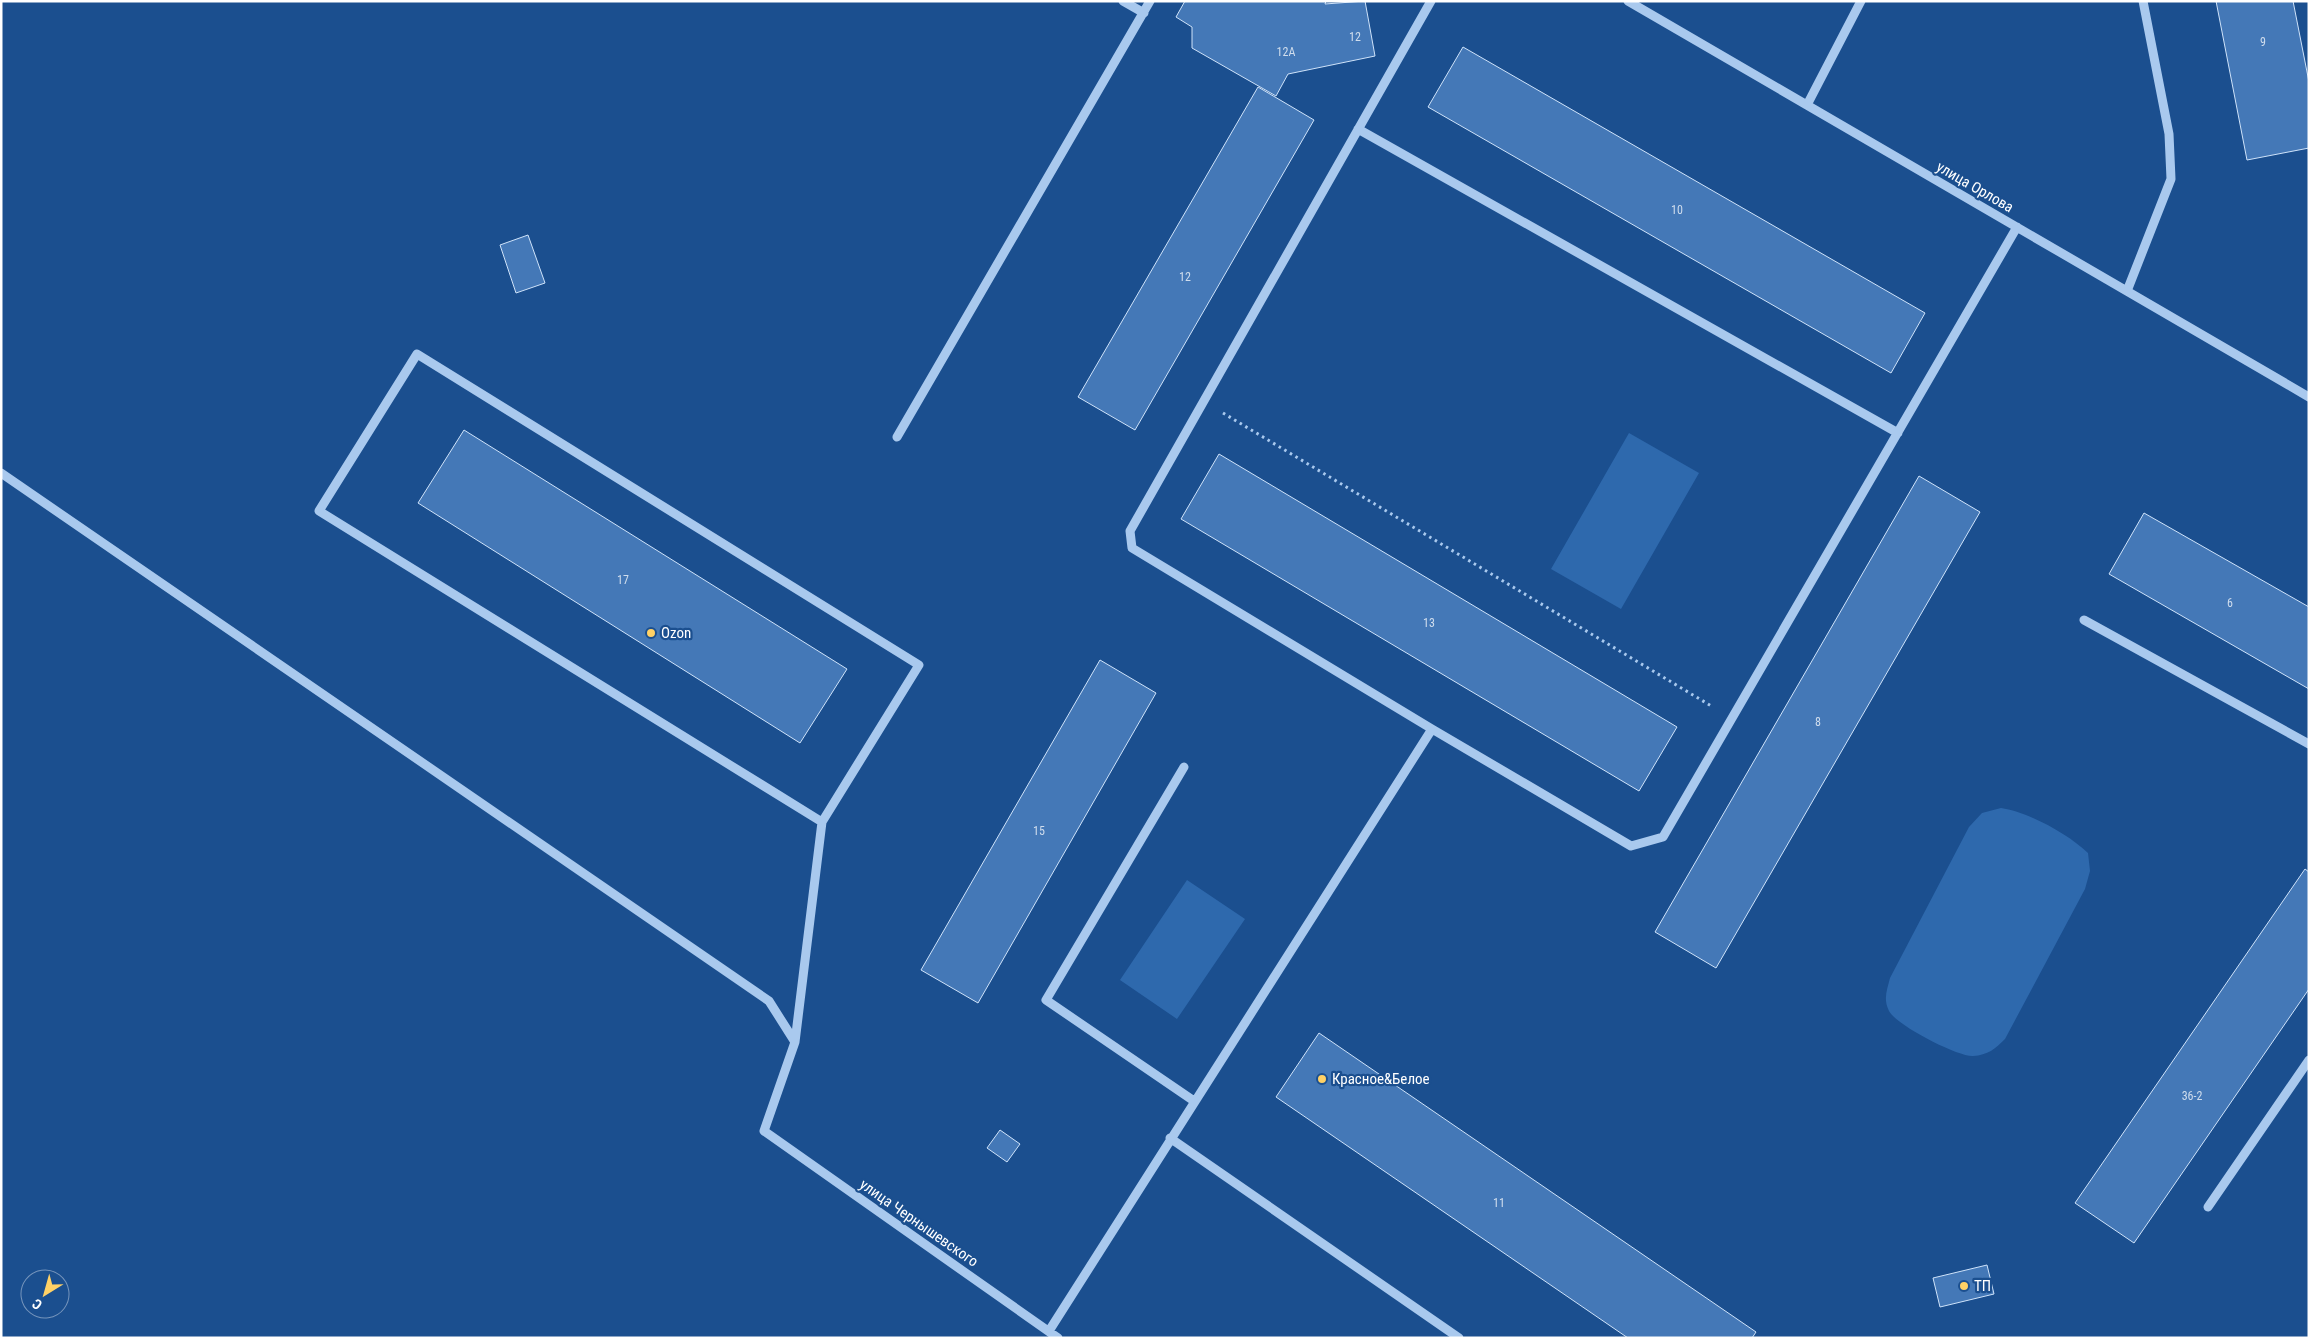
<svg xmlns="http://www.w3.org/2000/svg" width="2310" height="1339" font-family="'Roboto Condensed',sans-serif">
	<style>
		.green { fill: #2e69ad }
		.building { fill: #4478b7; stroke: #cfe3fa }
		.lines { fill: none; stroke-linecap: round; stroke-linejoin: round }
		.path { stroke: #a9c9ee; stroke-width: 3; stroke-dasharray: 2.5 4; stroke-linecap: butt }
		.minor { stroke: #a9c9ee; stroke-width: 9 }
		.poi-dot { fill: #ffd166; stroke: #1b4f8f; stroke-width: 2 }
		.labels { text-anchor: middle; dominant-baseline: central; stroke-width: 4.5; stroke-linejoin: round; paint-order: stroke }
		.number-label { font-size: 12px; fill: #d0dded }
		.street-label { font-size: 15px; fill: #fff; stroke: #1b4f8f }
		.poi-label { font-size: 15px; fill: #fff; stroke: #1b4f8f; text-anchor: start }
	</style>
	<rect width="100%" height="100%" fill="#1b4f8f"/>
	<path class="green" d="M1629 433 1699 473 1621 609 1551 569Z
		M2001 808C2028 812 2068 834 2088 853L2090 871 2085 889 2005 1039C1995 1049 1988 1055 1973 1056 1958 1057 1896 1025 1889 1011 1883 999 1887 990 1890 978L1969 827 1982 813Z
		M1187 880 1245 919 1177 1019 1120 980Z"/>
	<path class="building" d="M1185 1H1326L1325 4 1365 1 1375 56 1288 74 1276 96 1192 48V27L1176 17Z
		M2216 1H2293L2309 82V148L2247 160Z
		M1463 47 1925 313 1891 373 1428 107Z
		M1258 87 1314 120 1135 430 1078 397Z
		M528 235 545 283 516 293 500 245Z
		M464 430 847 669 800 743 418 503Z
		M1219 454 1677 727 1639 791 1181 519Z
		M1919 476 1980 512 1716 968 1655 932Z
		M2144 513 2309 607V689L2109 574Z
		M1100 660 1156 693 978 1003 921 970Z
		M2305 869 2309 872V989L2134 1243 2075 1203Z
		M1319 1033 1756 1332 1752 1338H1628L1276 1097Z
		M1000 1130 1020 1144 1007 1162 987 1148Z
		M1987 1265 1994 1294 1940 1307 1933 1278Z"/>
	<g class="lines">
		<path class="path" d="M1223 413 1713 707"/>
		<path class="minor" d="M1123 1 1144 13
			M1431 1 1130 531 1132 548 1432 729 1631 846 1663 837 2017 227
			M1628 1 2309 397
			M1807 105 1861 1
			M1358 129 1898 433
			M2127 291 2171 179 2169 134 2143 1
			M897 437 1150 1
			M1 473 769 1001 795 1042 764 1131 1058 1338
			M2084 620 2309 744
			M1184 767 1046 1000 1194 1101
			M795 1042 822 822 919 665 417 354 319 511 822 822
			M1170 1138 1459 1338
			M2208 1207 2309 1060
			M1049 1331 1432 729"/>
	</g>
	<g class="poi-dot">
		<circle cx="651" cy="633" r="5"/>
		<circle cx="1322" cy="1079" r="5"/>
		<circle cx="1964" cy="1286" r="5"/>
	</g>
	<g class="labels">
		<g class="number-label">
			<text x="1355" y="37">12</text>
			<text x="2263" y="42">9</text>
			<text x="1286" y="52">12А</text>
			<text x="1677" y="210">10</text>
			<text x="1185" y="277">12</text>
			<text x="623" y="580">17</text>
			<text x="2230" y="603">6</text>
			<text x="1429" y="623">13</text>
			<text x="1818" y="722">8</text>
			<text x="1039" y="831">15</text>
			<text x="2192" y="1096">36-2</text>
			<text x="1499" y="1203">11</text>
		</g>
		<g class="street-label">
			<text transform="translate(1975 187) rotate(30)">улица Орлова</text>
			<text transform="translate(919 1223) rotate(35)">улица Чернышевского</text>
		</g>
		<g class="poi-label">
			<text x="661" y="633">Ozon</text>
			<text x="1332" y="1079">Красное&amp;Белое</text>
			<text x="1974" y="1286">ТП</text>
		</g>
	</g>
	<rect width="2310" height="1339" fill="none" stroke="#ffffff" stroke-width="5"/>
	<g transform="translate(45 1294) rotate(217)"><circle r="24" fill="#1b4f8f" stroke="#7695bc"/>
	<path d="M0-4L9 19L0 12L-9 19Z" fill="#ffd166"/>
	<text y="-8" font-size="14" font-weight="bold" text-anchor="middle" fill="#ffffff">С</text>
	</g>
</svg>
